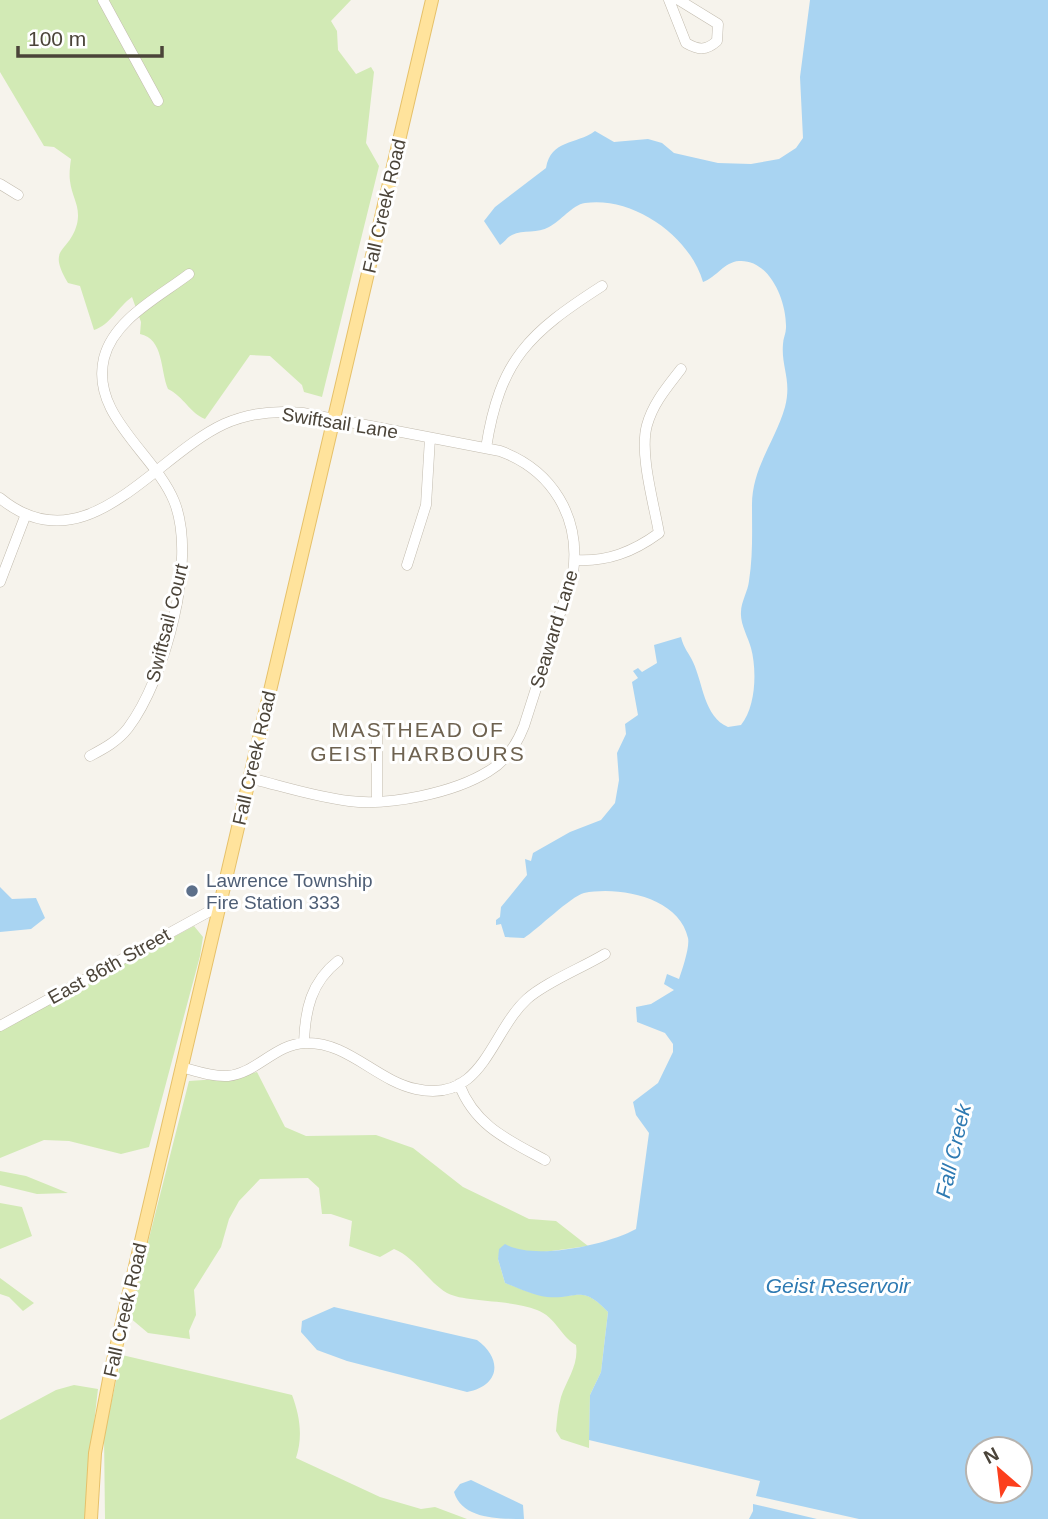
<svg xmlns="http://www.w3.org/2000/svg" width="1048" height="1519" font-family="Helvetica,sans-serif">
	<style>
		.green { fill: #d2eab5 }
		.water { fill: #a9d4f2; fill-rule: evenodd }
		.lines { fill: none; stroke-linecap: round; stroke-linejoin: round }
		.minor-casing { stroke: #c2bbae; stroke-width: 11 }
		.major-casing { stroke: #e6c16a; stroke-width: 14 }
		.minor { stroke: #fff; stroke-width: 10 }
		.major { stroke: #ffe39c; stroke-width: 12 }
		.service-dot { fill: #5c6f8a; stroke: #fff; stroke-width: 2.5 }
		.labels { text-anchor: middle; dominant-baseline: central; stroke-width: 6; stroke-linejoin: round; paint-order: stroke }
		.street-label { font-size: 19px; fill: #4b4439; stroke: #fff }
		.service-label { font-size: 19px; fill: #4e5e75; stroke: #fff; text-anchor: start }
		.neighbourhood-label { font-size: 21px; letter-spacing: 2px; fill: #6e6250; stroke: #fff }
		.water-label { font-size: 21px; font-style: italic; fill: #2e7ab2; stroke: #fff }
	</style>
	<rect width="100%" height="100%" fill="#f6f3ec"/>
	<path class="green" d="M0 0H351L331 21 337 31 338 50 356 74 371 67 374 72 366 143 379 166 322 397 304 392 302 385 270 356 250 355 205 419C190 413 184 397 168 389 160 370 164 339 140 334L141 322 132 297C118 307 110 325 94 330L80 286 68 283C46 246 69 254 77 224 81 206 72 198 70 181 69 175 70 166 71 159L54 147 44 146 0 72Z
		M194 926 203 937 200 956 149 1147 121 1154 69 1141 44 1140 0 1158V1031Z
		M257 1072 285 1127 306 1136 376 1135 413 1148 463 1187 529 1219 556 1221 588 1246 544 1252H500L498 1259 505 1283C518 1287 533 1295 547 1296 577 1300 581 1283 608 1312L601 1372 590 1395 589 1448 561 1439 556 1431C557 1419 558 1408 561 1397 567 1379 579 1365 576 1345 560 1336 556 1317 537 1310 511 1299 466 1303 447 1293 427 1281 416 1258 394 1249L380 1257 349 1246 352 1221 331 1214H322L319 1188 308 1178 260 1179 239 1201 229 1219 221 1247 194 1290 196 1315 189 1331 190 1339 148 1333 129 1317 189 1081 233 1078Z
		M0 1171 26 1176 68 1193 37 1194 0 1185Z
		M0 1203 22 1207 32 1236 0 1249Z
		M0 1278 34 1303 23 1311 9 1297 0 1294Z
		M122 1355 292 1395C300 1416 303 1437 296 1458L380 1497 421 1509 435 1507 467 1519H105L104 1435Z
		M74 1385 98 1389 89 1467 88 1519H0V1420L56 1390Z"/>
	<path class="water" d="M810 0H1048V1519H859L756 1496 760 1481 589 1440 590 1395 601 1372 608 1312C581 1283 577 1300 547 1297 533 1295 518 1288 505 1283L498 1259 499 1249 505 1244C533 1261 607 1245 636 1229L649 1133 636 1115 633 1102 658 1083 673 1052V1044L665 1033 637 1022 636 1007 651 1004 674 990 664 984 667 974 679 979C682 970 690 947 688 938 679 897 619 886 584 893 570 897 538 929 524 938L505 937 501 924 496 925V920L500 917 501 907 527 875 525 859 531 861 533 853 570 832 601 820 615 803 619 780 617 753 626 734 625 724 638 715 632 682 638 678 633 671 638 668 642 672 657 663 654 645 681 637C684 649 689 653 693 662 703 683 704 717 728 727L741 725C756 707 757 670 751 648 748 637 740 624 741 612 741 602 748 591 749 581 753 556 752 532 752 507 751 469 775 442 785 407 792 380 781 367 783 344 783 339 786 333 786 328 787 302 770 259 739 261 724 262 717 277 703 282 690 236 633 196 585 203 572 205 561 221 549 227 538 234 523 229 512 235 507 237 505 242 500 245L484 221 495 207 546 168C551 139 576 145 595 131L614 142 648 139 662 143 674 153 718 163 751 164 779 159 796 148 803 138 800 77ZM978 1449H1020V1491H978Z
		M0 887 12 899 36 898 45 918 31 929 0 932Z
		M334 1307 477 1340C503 1359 500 1386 467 1392L347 1361 317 1350 301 1332 302 1321Z
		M471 1480 523 1505 524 1519C498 1519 462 1519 454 1492L460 1484Z
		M753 1504 817 1519H749L753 1511Z"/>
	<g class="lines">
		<defs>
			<path id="minor" d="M103 0 158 101
				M669 0 686 43C698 50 706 51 717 41L718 24 679 0
				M0 184 18 195
				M486 448C500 359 529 333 602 286
				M0 498C85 568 153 457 224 424 249 413 276 410 303 413L500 451C552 470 581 517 573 573L524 726C517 744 506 761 489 771 454 793 389 806 349 801 315 797 282 786 249 778
				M575 560C607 562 633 552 659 533 654 504 639 453 647 425 653 403 668 386 681 369
				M407 565 426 505 430 438
				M0 582 26 514
				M90 756C105 748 118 741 128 728 165 679 198 559 174 501 155 454 90 415 104 358 114 319 159 297 189 274
				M377 801V726
				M0 1026 219 906
				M304 1043C305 1010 311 982 338 961
				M181 1067C196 1071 212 1077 228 1076 257 1073 275 1044 305 1043 347 1041 377 1081 416 1089 483 1104 490 1033 527 999 546 982 582 968 605 954
				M459 1084C475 1126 508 1140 545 1160"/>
			<path id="major" d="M91 1519 95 1453 111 1369 432 0"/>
		</defs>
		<use href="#minor" class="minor-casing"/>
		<use href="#major" class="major-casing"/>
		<use href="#minor" class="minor"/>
		<use href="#major" class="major"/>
	</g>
	<circle class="service-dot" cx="192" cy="891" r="7"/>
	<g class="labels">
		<g class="street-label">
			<text transform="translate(384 206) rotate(-77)">Fall Creek Road</text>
			<text transform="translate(340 423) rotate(9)">Swiftsail Lane</text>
			<text transform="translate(167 623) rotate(-76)">Swiftsail Court</text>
			<text transform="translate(554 629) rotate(-73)">Seaward Lane</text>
			<text transform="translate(254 758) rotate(-77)">Fall Creek Road</text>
			<text transform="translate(109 966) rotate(-29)">East 86th Street</text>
			<text transform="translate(125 1310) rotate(-77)">Fall Creek Road</text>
		</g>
		<g class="service-label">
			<text x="206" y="880">Lawrence Township<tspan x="206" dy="22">Fire Station 333</tspan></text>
		</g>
		<g class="neighbourhood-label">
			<text x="418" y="729">MASTHEAD OF<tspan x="418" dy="24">GEIST HARBOURS</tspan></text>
		</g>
		<g class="water-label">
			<text transform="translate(953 1151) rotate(-77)">Fall Creek</text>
			<text x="838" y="1285">Geist Reservoir</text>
		</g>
	</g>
	<g transform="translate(999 1470) rotate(332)"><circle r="33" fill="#ffffff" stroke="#b7b4b0" stroke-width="2"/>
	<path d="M0-5L12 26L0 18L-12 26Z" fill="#fc3f1d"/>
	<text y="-10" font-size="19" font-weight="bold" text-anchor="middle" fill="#4b4439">N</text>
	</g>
	<path d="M18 46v10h144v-10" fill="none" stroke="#4b4439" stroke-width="3.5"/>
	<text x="28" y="46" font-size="21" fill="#4b4439" stroke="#ffffff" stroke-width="5" paint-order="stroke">100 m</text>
</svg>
